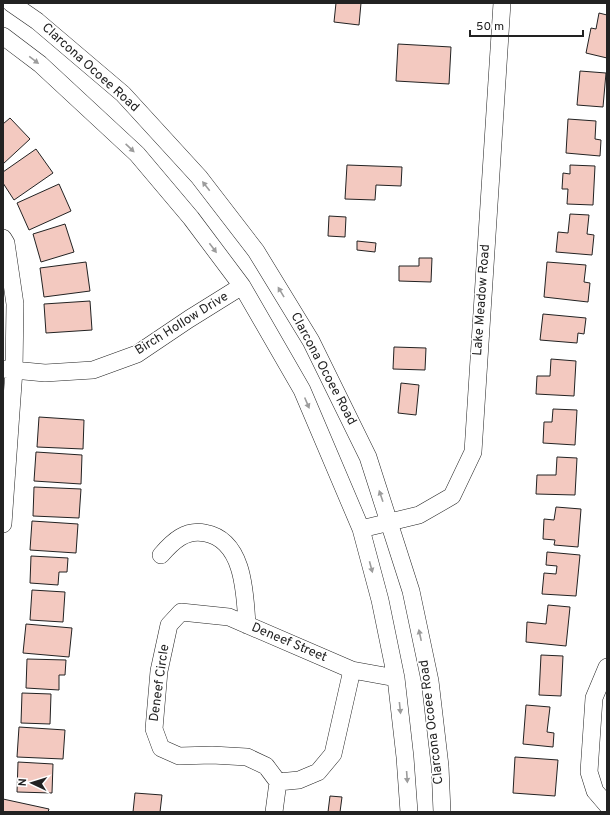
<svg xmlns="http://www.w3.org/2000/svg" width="610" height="815" font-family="Overpass,sans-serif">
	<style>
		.building { fill: #f3c9c0; stroke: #222 }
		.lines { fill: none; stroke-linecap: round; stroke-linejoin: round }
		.minor-casing { stroke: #222; stroke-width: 18 }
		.minor { stroke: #fff; stroke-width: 17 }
		.oneway { fill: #9c9c9c }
		.labels { text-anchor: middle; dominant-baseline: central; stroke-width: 3; stroke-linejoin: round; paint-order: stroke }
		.street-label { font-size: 13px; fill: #222; stroke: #fff }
	</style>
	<rect width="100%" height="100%" fill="#fff"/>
	<path class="building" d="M336 3H361L359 25 334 22Z
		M599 13 607 15V58L586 53 591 28 596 29Z
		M398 44 451 47 449 84 396 81Z
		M580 71 606 73 603 107 577 105Z
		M10 118 30 139 3 164V124Z
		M568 119 596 121 595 139 601 140 600 156 566 153Z
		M36 149 53 173 14 200 3 183V172Z
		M347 165 402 167 401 186 376 185 375 200 345 199Z
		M570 165 595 166 593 205 567 204 568 189H562L563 173 570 174Z
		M59 184 71 211 29 230 17 203Z
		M570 214 589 215 587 234 594 235 592 255 556 252 558 232 568 233Z
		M329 216 346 217 345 237 328 236Z
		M65 224 74 252 41 262 33 234Z
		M357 241 376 243 375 252 357 250Z
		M419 258H432L431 282 399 281V266H419Z
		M86 262 90 291 44 297 40 268Z
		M547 262 586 265 584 282 590 283 588 302 544 297Z
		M90 301 92 330 46 333 44 304Z
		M543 314 586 318 584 334 578 333 577 343 540 340Z
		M394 347 426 348 425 370 393 369Z
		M551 359 576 361 574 396 536 394 537 376H550Z
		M401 383 419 385 416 415 398 413Z
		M553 409 577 410 575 445 543 443 544 422H552Z
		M39 417 84 420 83 449 37 447Z
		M36 452 82 455 81 484 34 481Z
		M557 457 577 458 575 495 536 494 537 475H556Z
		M34 487 81 489 79 518 33 516Z
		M556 507 581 509 578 547 554 545 555 540 543 539 544 519 554 520Z
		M32 521 78 524 76 553 30 550Z
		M547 552 580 555 576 596 542 594 544 573 556 574 557 566 546 565Z
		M31 556 68 558 67 572H59L58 585 30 583Z
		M32 590 65 592 63 622 30 620Z
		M548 605 570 607 566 646 526 642 527 622 546 624Z
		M26 624 72 628 69 657 23 653Z
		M541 655 563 656 561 696 539 695Z
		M27 659 66 660 65 675H59V690L26 688Z
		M22 693 51 694 50 724 21 723Z
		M526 705 550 707 547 732 554 733 553 747 523 744Z
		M19 727 65 730 63 759 17 757Z
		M515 757 558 760 555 796 513 793Z
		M18 762 53 764 52 793 17 792Z
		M135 793 162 795 160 812H133Z
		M330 796 342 797 340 812H328Z
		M3 799 49 809 48 812H3Z"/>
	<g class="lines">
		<defs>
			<path id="minor" d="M11 3 37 21 123 94 199 177 256 251 311 341 368 457 411 591 430 681 440 766 442 812
				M3 36 40 64 137 154 191 218 242 286 302 390 361 529 380 600 396 678 405 757 409 812
				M3 238 6 243 15 304 14 370 3 524
				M3 369 45 373 93 370 137 354 189 319 242 286
				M361 529 419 515 452 496 473 452 502 3
				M161 555C173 541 186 529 205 533 244 540 245 593 247 625
				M607 667 594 698 589 772 595 791 607 805
				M278 782 299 780 318 772 333 754 352 670
				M274 812 278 782 266 766 247 757 212 755 179 756 161 748 154 729 159 671 169 625 181 612 229 617 352 670 396 678"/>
		</defs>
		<use href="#minor" class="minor-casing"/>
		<use href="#minor" class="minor"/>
	</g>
	<defs><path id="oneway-solid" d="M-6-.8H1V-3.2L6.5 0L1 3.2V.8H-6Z"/></defs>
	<g class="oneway">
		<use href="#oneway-solid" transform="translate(34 60) rotate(37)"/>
		<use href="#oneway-solid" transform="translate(130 148) rotate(43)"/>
		<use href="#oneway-solid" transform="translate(206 186) rotate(-128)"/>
		<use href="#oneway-solid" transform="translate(213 248) rotate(53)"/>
		<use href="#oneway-solid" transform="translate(281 292) rotate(-121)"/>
		<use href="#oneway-solid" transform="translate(307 403) rotate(67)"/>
		<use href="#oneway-solid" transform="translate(381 496) rotate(-109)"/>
		<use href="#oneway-solid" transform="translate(371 567) rotate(75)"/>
		<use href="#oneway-solid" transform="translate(420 635) rotate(-102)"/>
		<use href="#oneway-solid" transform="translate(400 708) rotate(84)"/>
		<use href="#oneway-solid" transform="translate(407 777) rotate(86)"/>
	</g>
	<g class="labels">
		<g class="street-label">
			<text transform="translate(90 68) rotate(42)">Clarcona Ocoee Road</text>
			<text transform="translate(482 300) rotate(-86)">Lake Meadow Road</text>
			<text transform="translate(182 324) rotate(-32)">Birch Hollow Drive</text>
			<text transform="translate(323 369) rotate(62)">Clarcona Ocoee Road</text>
			<text transform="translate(289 643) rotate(23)">Deneef Street</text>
			<text transform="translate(160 683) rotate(-82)">Deneef Circle</text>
			<text transform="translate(432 722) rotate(-97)">Clarcona Ocoee Road</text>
		</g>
	</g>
	<rect width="610" height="815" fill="none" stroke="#222222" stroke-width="8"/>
	<g transform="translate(32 783) rotate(274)" stroke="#ffffff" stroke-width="3" paint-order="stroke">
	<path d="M0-3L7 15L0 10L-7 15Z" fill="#222222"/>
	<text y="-6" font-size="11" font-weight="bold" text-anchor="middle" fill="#222222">N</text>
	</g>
	<path d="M470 30v6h113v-6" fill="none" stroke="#222222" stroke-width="2"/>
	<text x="476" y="30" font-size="12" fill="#222222" stroke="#ffffff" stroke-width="3" paint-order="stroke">50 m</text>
</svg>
